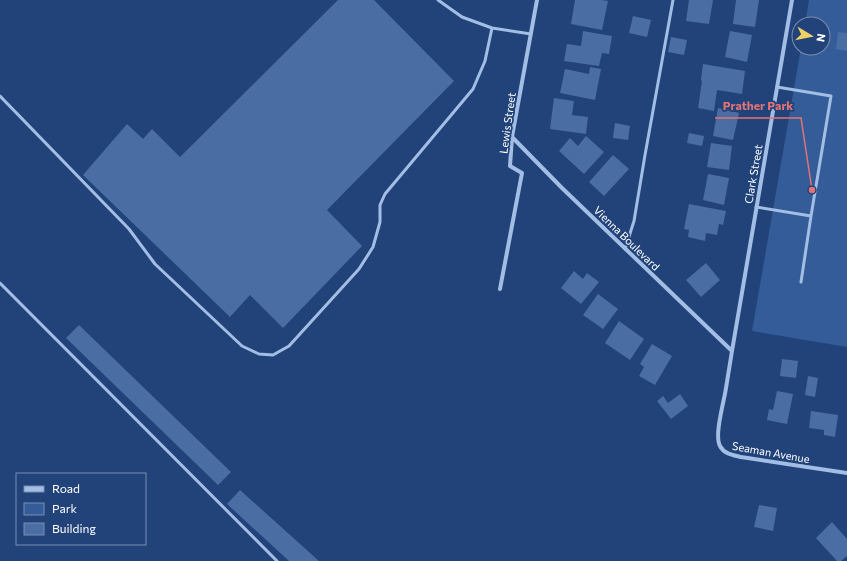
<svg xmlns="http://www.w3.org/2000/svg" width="847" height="561" font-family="Commissioner,sans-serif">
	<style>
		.green { fill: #345c98 }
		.building { fill: #4a6da3 }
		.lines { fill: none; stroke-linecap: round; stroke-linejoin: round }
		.service { stroke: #a3bee5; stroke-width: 3 }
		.minor { stroke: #a3bee5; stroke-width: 4 }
		.labels { text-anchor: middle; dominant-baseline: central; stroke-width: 3.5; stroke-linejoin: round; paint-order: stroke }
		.street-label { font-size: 11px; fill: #fff; stroke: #21437a }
		.leader { fill: none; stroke: #e47373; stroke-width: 1.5 }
		.callout-dot { fill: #e47373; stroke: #21437a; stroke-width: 1.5 }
		.callout-label { font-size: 12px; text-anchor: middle; font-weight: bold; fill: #e47373; stroke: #21437a; stroke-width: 3.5; stroke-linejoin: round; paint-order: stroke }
	</style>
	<rect width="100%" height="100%" fill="#21437a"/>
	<path class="green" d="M809 0H847V347L752 331 801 48H823V24H805Z"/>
	<path class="building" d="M338 0H374L454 81 327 210 362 246 283 328 250 295 230 317 83 175 127 124 143 139 152 129 180 157Z
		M575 0H601L608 1 602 30 571 24Z
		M689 0H713L709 24 686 21Z
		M736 0H759L755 27 733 24Z
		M633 16 651 20 647 37 629 33Z
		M583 31 612 36 609 54 602 53 599 66 564 61 567 44 581 46Z
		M730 31 752 35 747 62 725 57Z
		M838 32 847 33V51L836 49Z
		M671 37 687 40 684 55 668 52Z
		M703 64 745 71 742 94 717 90 714 111 698 108 702 81 701 80Z
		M590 67 601 69 595 100 560 93 565 69 589 74Z
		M554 98 574 101 572 115 588 117 586 134 550 129Z
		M718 108 739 113 733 140 713 136Z
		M615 123 630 126 628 140 613 138Z
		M689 133 704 136 702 146 687 143Z
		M586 136 604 152 584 174 559 151 570 138 578 146Z
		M711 143 732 146 729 170 707 167Z
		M613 155 629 169 604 196 589 182Z
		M708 174 729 178 724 205 703 200Z
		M689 204 726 211 723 225 719 224 717 235 706 233 705 241 688 237 689 230 684 229Z
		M706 263 720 280 701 297 686 280Z
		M574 271 583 279 587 273 599 282 581 304 561 288Z
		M598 294 618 309 603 329 583 315Z
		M619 321 644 339 630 360 605 343Z
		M79 325 231 472 218 485 66 338Z
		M652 344 672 356 655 385 639 376 644 367 640 364Z
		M782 359 798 361 796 378 780 376Z
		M808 376 818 378 815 397 805 395Z
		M777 391 793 394 787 424 767 420 769 409 773 410Z
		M680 394 688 406 671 419 657 401 663 396 668 403Z
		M811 411 838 415 835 437 824 435V430L809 428Z
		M240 490 319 561H289L227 504Z
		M759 505 777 508 773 531 754 527Z
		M832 522 847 539V556L841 561H837L816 538Z"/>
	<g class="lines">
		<path class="service" d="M438 0 462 17 492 28 531 34
			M0 96 129 229 155 264 242 346 259 354 273 355 289 346 359 269 373 247 380 222V205L385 194 473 89 485 61 492 28
			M756 207 811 216 831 96 777 87
			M625 249 634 221 645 155 673 0
			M801 282 811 216
			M0 283 277 561"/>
		<path class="minor" d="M792 0 732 351C730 363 728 376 726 388 724 402 714 435 720 446 724 454 733 455 741 457L847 473
			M512 137 562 188 732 351
			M500 289 522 173 510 166 512 137 537 0"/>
	</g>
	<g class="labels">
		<g class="street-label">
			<text transform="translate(507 123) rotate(-82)">Lewis Street</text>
			<text transform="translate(753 174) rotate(-80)">Clark Street</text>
			<text transform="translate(627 238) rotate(44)">Vienna Boulevard</text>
			<text transform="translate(771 452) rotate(10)">Seaman Avenue</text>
		</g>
	</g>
	<path class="leader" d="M812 190L801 118H715"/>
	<circle class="callout-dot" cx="812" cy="190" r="4"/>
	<g class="callout-label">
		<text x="758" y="110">Prather Park</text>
	</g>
	<rect x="16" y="473" width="130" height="72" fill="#21437a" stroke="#7a8eaf"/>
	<rect x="24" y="486" width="20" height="6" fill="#a3bee5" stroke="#7a8eaf"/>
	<text x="52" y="493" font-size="12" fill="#ffffff">Road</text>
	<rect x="24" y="503" width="20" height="12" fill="#345c98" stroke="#7a8eaf"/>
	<text x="52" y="513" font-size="12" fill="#ffffff">Park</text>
	<rect x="24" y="523" width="20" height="12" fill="#4a6da3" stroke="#7a8eaf"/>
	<text x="52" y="533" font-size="12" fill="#ffffff">Building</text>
	<g transform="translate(811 36) rotate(100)"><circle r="19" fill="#21437a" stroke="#7a8eaf"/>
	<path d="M0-3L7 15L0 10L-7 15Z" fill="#f1d065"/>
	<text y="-6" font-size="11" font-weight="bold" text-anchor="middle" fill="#ffffff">N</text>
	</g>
</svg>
